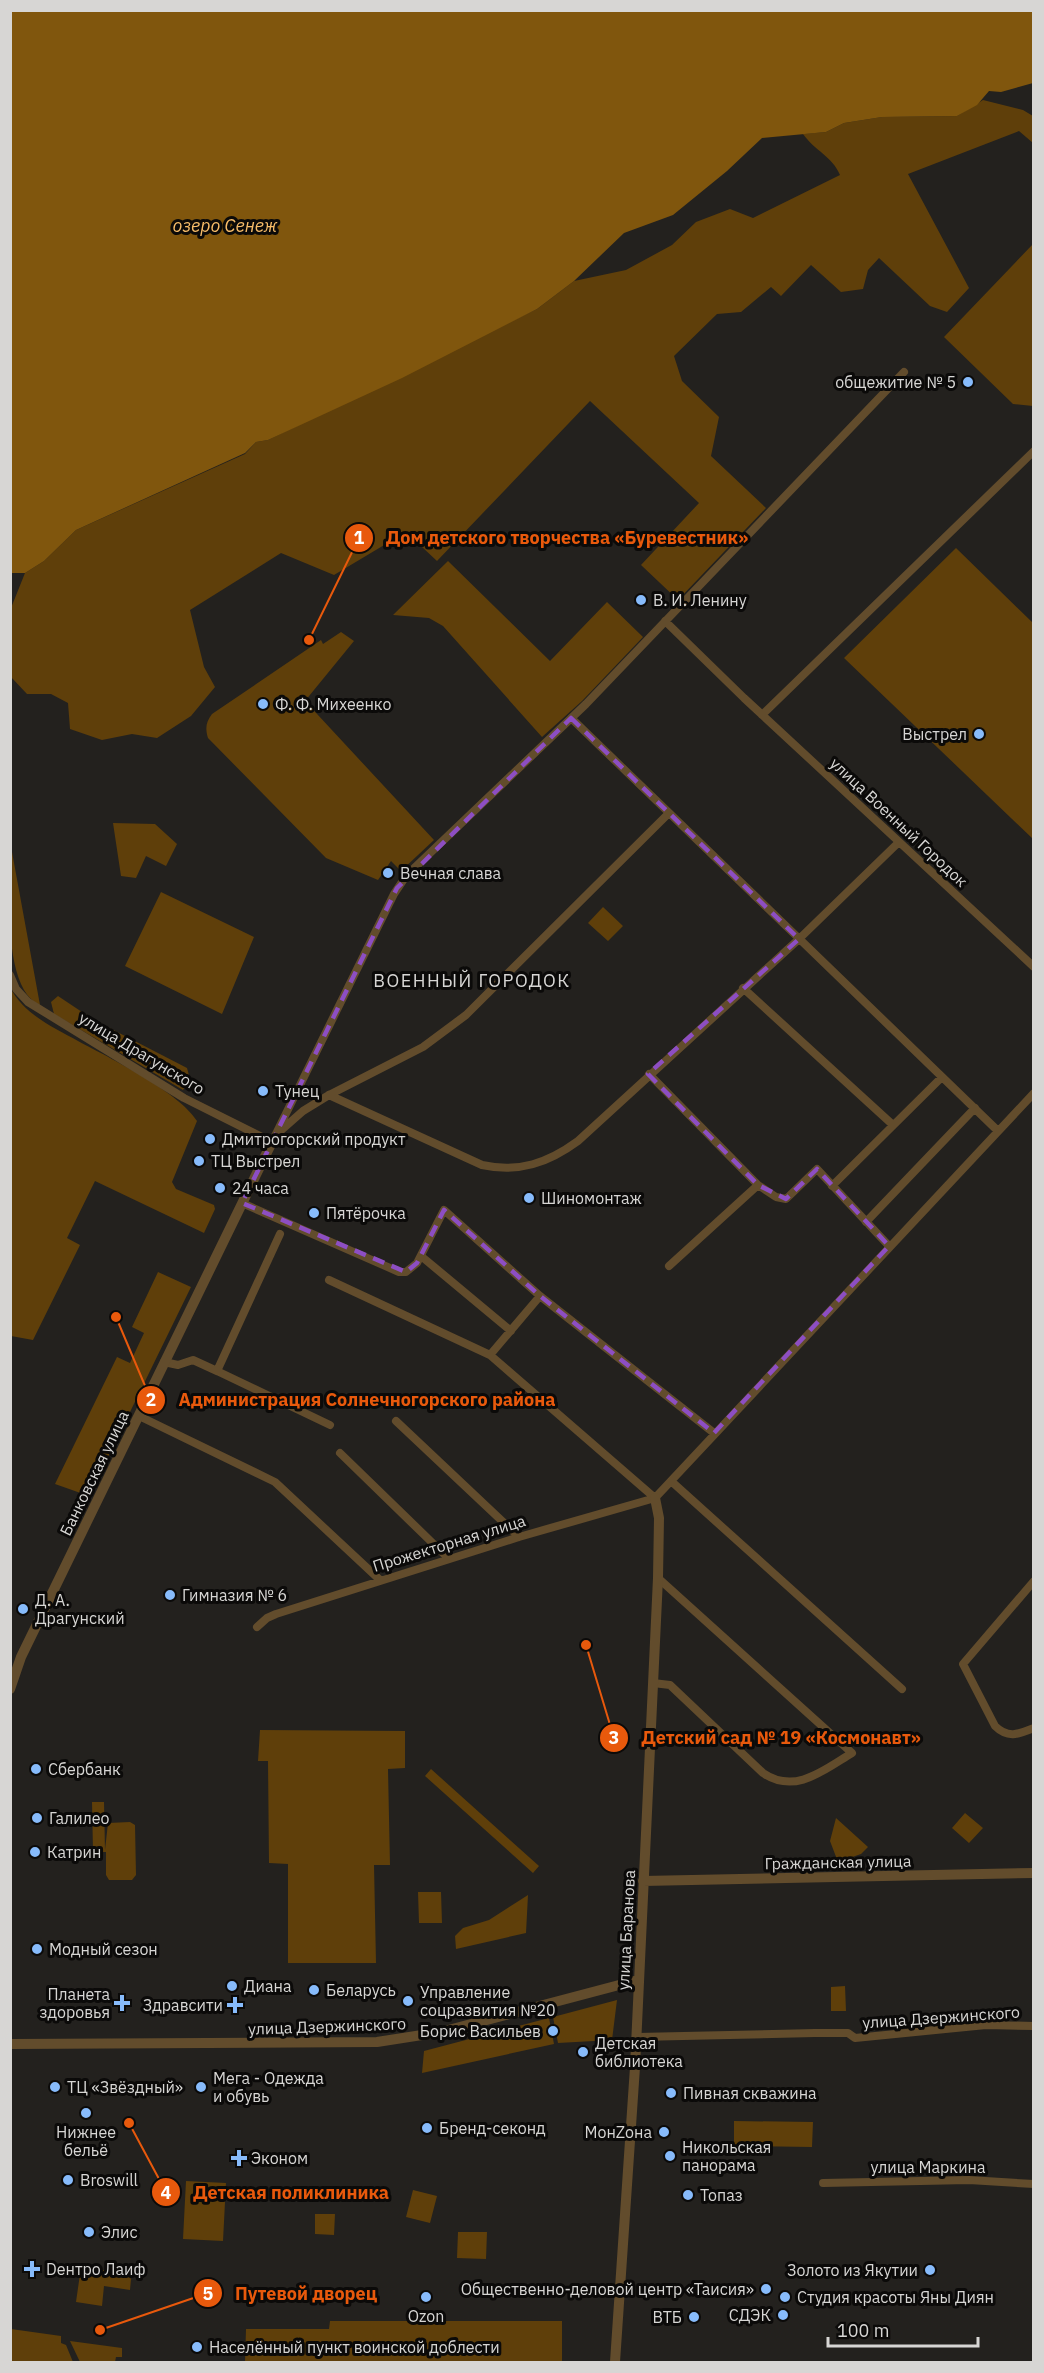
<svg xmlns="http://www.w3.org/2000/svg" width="1044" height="2373" font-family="'IBM Plex Sans',sans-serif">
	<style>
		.green { fill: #5f3f0a }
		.water { fill: #80560d }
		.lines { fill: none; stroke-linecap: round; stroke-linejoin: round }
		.minor { stroke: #624c2c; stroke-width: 8 }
		.tertiary { stroke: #624c2c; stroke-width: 10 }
		.marked { fill: none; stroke: #8d4ec3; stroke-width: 4.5; stroke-dasharray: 12 8; stroke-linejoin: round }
		.poi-dot { fill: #87bbfb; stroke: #0b0a09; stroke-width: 2 }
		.labels { text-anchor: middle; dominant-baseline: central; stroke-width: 6; stroke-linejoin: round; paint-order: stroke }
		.poi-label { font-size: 16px; fill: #d7d6d4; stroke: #0b0a09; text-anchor: start }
		.street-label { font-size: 16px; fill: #d7d6d4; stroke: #0b0a09 }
		.water-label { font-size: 18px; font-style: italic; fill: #f8bd69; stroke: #0b0a09 }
		.neighbourhood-label { font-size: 18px; letter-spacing: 1.5px; fill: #d7d6d4; stroke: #0b0a09 }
		.leader { fill: none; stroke: #e8590c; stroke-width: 2 }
		.callout-dot { fill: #e8590c; stroke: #0b0a09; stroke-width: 2 }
		.mark-label { font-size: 18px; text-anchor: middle; font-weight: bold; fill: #fff }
		.callout-label { font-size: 18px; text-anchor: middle; font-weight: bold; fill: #e8590c; stroke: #0b0a09; stroke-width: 6; stroke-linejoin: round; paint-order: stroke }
	</style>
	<rect width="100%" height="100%" fill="#23211e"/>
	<path class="green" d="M983 100 1023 110 1033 116V143L1019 131 908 174 969 288 947 312 930 306 879 258 868 270 863 289 841 292 811 265 781 296 771 287 741 312 717 314 674 356 682 381 719 417 711 456 766 508 678 600 641 565 699 503 590 401 437 561 406 532 334 575 281 553 190 610 204 667 215 687 191 716 157 738 132 734 102 740 70 729 68 703 51 694H27L11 677V608L25 573 44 561 76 530 245 454 256 442 268 440 537 309 574 281 626 270 672 245 696 222 730 209 753 218 840 175C832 156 815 151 803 134L826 132 844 123 882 117 957 116Z
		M1033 244V406L1013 404 944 337Z
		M956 548 1033 623V839L844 658Z
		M448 561 550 661 607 602 643 637 582 701 542 737 443 626 429 618 393 615Z
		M341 632 354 641 305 701 434 840 401 871 391 861 378 880 326 858 208 738C205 728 206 722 212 714L321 640 323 644Z
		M113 823 155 824 177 844 166 866 146 856 136 878 121 876Z
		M10 841 40 1005C0 988 11 881 10 841Z
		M161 892 254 937 222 1014 125 966Z
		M603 907 623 926 608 941 588 923Z
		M10 987C23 1014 53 1027 78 1041 110 1058 179 1092 197 1121L172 1182 176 1189 214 1205 215 1209 204 1233 95 1181 67 1238 80 1245 33 1340 11 1336Z
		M58 996 94 1020 187 1068 190 1079 183 1090 54 1014 51 1002Z
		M158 1272 191 1287 89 1496 55 1484 117 1357 130 1363 144 1333 132 1327Z
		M260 1730 405 1731V1768L388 1769 390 1865H374L376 1963H288V1864L269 1863 268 1761H258Z
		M431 1769 539 1866 533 1873 425 1776Z
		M92 1802H104L105 1850 108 1823 130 1822 135 1825 136 1875 132 1880H109L106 1875V1852H93Z
		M965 1813 983 1828 969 1843 952 1828Z
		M836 1818 868 1847 861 1854 838 1862 830 1841Z
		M418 1892H441L442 1923H419Z
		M528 1895 526 1933 456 1949 455 1936 463 1928 489 1920Z
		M845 1986 846 2011H831V1987Z
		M617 2000 612 2040 558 2043 553 2017Z
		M549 2018 554 2044 422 2073 424 2051Z
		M734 2121 813 2122 812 2147 734 2146Z
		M186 2181 226 2183 223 2241 183 2239Z
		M413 2190 437 2196 430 2223 406 2217Z
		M315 2214H335L334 2235 315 2234Z
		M458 2232H487L486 2259 457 2258Z
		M81 2267 128 2274 131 2279 130 2290 104 2286 102 2306 76 2302Z
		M330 2321H562V2362H245L246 2329H329Z
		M11 2329 61 2336V2343L66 2345 73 2362H11Z
		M70 2341 122 2348V2357H116L115 2362H80Z"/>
	<path class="water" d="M11 10 1033 11V83L1001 92 989 91 977 105 957 116 882 117 844 123 826 132 762 138 727 171 673 215 624 233 574 281 537 309 402 378 268 440 256 442 245 453 76 530 44 561 25 573H11Z"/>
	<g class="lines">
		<path class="minor" d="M665 621 744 698 1034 967
			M762 715 1034 451
			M571 718 998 1131
			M10 975 16 989 28 1002 184 1098 272 1142 394 894 406 876 586 704 904 372
			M743 988 893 1125
			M649 1074 758 1185 776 1197 786 1199 817 1169 889 1246
			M329 1095 482 1165C519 1173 548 1163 578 1141L799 939 899 842
			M278 1133 303 1111 329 1095 423 1047 466 1015 669 813
			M832 1186 942 1077
			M242 1203 399 1272H406L417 1263 444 1210 540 1296 714 1433
			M866 1222 975 1108
			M421 1256 511 1331
			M669 1266 758 1185
			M329 1280 490 1355 655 1498
			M490 1355 540 1296
			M164 1362 178 1365 193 1360 217 1371 280 1234
			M217 1371 330 1425
			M139 1416 275 1482 380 1580
			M396 1421 519 1537
			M340 1453 449 1559
			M671 1481 902 1689
			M655 1498 1034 1093
			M1034 1581 963 1664 995 1726C1008 1739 1019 1734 1034 1728
			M257 1627 267 1618 276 1614 519 1537 655 1498
			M653 1683 670 1685 763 1773C795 1795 824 1770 852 1753L658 1578
			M637 2037 815 2033H848L855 2038 986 2025 1034 2026
			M823 2183 969 2180 1034 2184"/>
		<path class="tertiary" d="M10 1689 21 1657 272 1142
			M643 1881 1034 1873
			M10 2044 377 2042 441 2032 638 1980
			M615 2362 635 2067 658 1578 659 1518 655 1498"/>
	</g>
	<path class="marked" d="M571 718 799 939 648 1074 758 1185 786 1199 817 1169 889 1246 714 1433 540 1296 444 1210 417 1263 406 1272 242 1203 397 888Z"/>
	<g class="poi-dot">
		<circle cx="968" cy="382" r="6"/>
		<circle cx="641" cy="600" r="6"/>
		<circle cx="263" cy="704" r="6"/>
		<circle cx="979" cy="734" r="6"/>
		<circle cx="388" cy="873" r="6"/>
		<circle cx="263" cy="1091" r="6"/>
		<circle cx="210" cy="1139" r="6"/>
		<circle cx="199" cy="1161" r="6"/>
		<circle cx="220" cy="1188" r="6"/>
		<circle cx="529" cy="1198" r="6"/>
		<circle cx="314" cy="1213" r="6"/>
		<circle cx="170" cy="1595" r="6"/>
		<circle cx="23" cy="1609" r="6"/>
		<circle cx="36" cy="1769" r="6"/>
		<circle cx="37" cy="1818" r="6"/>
		<circle cx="35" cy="1852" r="6"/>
		<circle cx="37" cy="1949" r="6"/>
		<circle cx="232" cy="1986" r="6"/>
		<circle cx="314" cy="1990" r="6"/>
		<circle cx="408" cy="2001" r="6"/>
		<path d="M119 1994h6v6h6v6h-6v6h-6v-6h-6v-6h6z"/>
		<path d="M232 1996h6v6h6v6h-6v6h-6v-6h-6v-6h6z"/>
		<circle cx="553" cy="2031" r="6"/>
		<circle cx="583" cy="2052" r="6"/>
		<circle cx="55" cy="2087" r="6"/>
		<circle cx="201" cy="2087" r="6"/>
		<circle cx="671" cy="2093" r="6"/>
		<circle cx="86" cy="2113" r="6"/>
		<circle cx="427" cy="2128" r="6"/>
		<circle cx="664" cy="2132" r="6"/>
		<circle cx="670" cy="2156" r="6"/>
		<path d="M236 2149h6v6h6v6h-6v6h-6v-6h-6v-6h6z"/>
		<circle cx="68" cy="2180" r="6"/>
		<circle cx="688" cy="2195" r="6"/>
		<circle cx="89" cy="2232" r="6"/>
		<path d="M29 2260h6v6h6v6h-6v6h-6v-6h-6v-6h6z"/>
		<circle cx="930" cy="2270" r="6"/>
		<circle cx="766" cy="2289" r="6"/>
		<circle cx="426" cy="2297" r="6"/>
		<circle cx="785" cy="2297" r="6"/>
		<circle cx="783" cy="2315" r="6"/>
		<circle cx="694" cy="2317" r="6"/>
		<circle cx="197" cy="2347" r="6"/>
	</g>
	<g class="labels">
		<g class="poi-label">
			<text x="956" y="382" text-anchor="end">общежитие № 5</text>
			<text x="653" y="600">В. И. Ленину</text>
			<text x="275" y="704">Ф. Ф. Михеенко</text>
			<text x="967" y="734" text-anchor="end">Выстрел</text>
			<text x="400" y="873">Вечная слава</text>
			<text x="275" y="1091">Тунец</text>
			<text x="222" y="1139">Дмитрогорский продукт</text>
			<text x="211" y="1161">ТЦ Выстрел</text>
			<text x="232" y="1188">24 часа</text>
			<text x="541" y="1198">Шиномонтаж</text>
			<text x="326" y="1213">Пятёрочка</text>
			<text x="182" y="1595">Гимназия № 6</text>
			<text x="35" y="1600">Д. А.<tspan x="35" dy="18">Драгунский</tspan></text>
			<text x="48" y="1769">Сбербанк</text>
			<text x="49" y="1818">Галилео</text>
			<text x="47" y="1852">Катрин</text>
			<text x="49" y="1949">Модный сезон</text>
			<text x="244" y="1986">Диана</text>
			<text x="326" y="1990">Беларусь</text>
			<text x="420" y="1992">Управление<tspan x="420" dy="18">соцразвития №20</tspan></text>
			<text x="110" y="1994" text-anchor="end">Планета<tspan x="110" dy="18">здоровья</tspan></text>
			<text x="223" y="2005" text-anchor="end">Здравсити</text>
			<text x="541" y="2031" text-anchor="end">Борис Васильев</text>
			<text x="595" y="2043">Детская<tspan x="595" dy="18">библиотека</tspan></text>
			<text x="213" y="2078">Мега - Одежда<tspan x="213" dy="18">и обувь</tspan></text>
			<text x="67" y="2087">ТЦ «Звёздный»</text>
			<text x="683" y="2093">Пивная скважина</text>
			<text x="439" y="2128">Бренд-секонд</text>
			<text x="86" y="2132" text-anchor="middle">Нижнее<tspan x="86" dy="18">бельё</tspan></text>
			<text x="652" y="2132" text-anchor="end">МонZона</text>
			<text x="682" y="2147">Никольская<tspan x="682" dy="18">панорама</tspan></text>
			<text x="251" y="2158">Эконом</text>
			<text x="80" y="2180">Broswill</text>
			<text x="700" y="2195">Топаз</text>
			<text x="101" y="2232">Элис</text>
			<text x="46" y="2269">Dентро Лаиф</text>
			<text x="918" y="2270" text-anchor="end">Золото из Якутии</text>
			<text x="754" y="2289" text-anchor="end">Общественно-деловой центр «Таисия»</text>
			<text x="797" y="2297">Студия красоты Яны Диян</text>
			<text x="771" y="2315" text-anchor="end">СДЭК</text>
			<text x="426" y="2316" text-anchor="middle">Ozon</text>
			<text x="682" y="2317" text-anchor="end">ВТБ</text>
			<text x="209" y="2347">Населённый пункт воинской доблести</text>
		</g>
		<g class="street-label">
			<text transform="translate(899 822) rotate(43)">улица Военный Городок</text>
			<text transform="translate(142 1053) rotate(31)">улица Драгунского</text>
			<text transform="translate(94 1473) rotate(-64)">Банковская улица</text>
			<text transform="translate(449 1543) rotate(-17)">Прожекторная улица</text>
			<text transform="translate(838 1862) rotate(-1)">Гражданская улица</text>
			<text transform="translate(626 1930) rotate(-87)">улица Баранова</text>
			<text transform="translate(941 2017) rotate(-4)">улица Дзержинского</text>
			<text transform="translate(327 2026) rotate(-2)">улица Дзержинского</text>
			<text x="928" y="2167">улица Маркина</text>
		</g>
		<g class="water-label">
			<text x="225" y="225">озеро Сенеж</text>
		</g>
		<g class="neighbourhood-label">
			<text x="472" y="980">ВОЕННЫЙ ГОРОДОК</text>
		</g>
	</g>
	<path class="leader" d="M309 640L359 538M116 1317L151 1400M586 1645L614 1738M129 2123L166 2192M100 2330L208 2293"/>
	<g class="callout-dot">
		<circle cx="309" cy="640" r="6"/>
		<circle cx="116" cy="1317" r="6"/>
		<circle cx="586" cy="1645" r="6"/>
		<circle cx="129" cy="2123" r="6"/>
		<circle cx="100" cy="2330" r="6"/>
		<circle cx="359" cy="538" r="15"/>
		<circle cx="151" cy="1400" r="15"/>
		<circle cx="614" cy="1738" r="15"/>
		<circle cx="166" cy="2192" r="15"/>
		<circle cx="208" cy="2293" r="15"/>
	</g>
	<g class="mark-label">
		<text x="359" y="544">1</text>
		<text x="151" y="1406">2</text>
		<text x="614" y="1744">3</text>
		<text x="166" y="2199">4</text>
		<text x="208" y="2300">5</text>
	</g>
	<g class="callout-label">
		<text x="567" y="544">Дом детского творчества «Буревестник»</text>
		<text x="367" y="1406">Администрация Солнечногорского района</text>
		<text x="781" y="1744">Детский сад № 19 «Космонавт»</text>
		<text x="291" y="2199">Детская поликлиника</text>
		<text x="306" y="2300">Путевой дворец</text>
	</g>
	<rect width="1044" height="2373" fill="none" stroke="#d7d6d4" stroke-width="24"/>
	<path d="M828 2337v9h150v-9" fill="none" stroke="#d7d6d4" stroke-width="3"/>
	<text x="837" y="2337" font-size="18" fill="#d7d6d4" stroke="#0b0a09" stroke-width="4.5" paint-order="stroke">100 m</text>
</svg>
